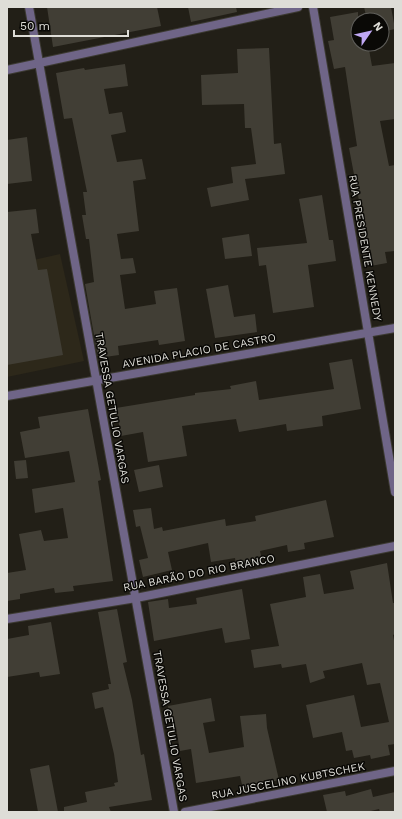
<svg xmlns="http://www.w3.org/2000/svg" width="402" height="819" font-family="'Work Sans',sans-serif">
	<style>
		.built { fill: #2d281a }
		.building { fill: #413e35 }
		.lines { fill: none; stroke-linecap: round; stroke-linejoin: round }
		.minor-casing { stroke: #3c3a32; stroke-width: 10 }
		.tertiary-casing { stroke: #3c3a32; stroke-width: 10 }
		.minor { stroke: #6f6587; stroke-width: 8 }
		.tertiary { stroke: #6f6587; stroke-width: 8 }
		.labels { text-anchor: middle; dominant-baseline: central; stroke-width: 3; stroke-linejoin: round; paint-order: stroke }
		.street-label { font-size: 11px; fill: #deddd7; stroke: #0a0906 }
	</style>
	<rect width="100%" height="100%" fill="#221f17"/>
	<path class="built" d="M60 254 84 361 7 377V266Z"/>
	<path class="building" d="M47 7H157L161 26 53 47Z
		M188 7H236L237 12 191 22Z
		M364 7H391L395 29 382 32V20H367Z
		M358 12V44H368L372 66 395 63V119L380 121 389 166 395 165V251L385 252 387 263 365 267 355 207 360 206 349 148 357 146 345 67 334 69 328 41 334 40 330 17Z
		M269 48 274 144 281 143 285 174 245 179 249 200 211 207 207 188 233 183 231 167 256 164 251 128H245L244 104 202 105 201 75 238 73 237 49Z
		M125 64 128 86 104 89 109 114 122 112 126 132 111 135 117 162 142 159 146 179 133 181 139 231 117 234 121 259 133 258 136 273 120 275 125 309 156 304 154 291 177 288 185 341 159 345 158 340 118 346 119 355 98 358 85 284 94 282 89 239H86L82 215H86L83 192H87L72 118 64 119 56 73 84 68 85 70Z
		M27 137 32 181 7 184V140Z
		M322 195 329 240H333L336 261 308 265 314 307 273 313 266 265 259 266 257 248 307 243 299 199Z
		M36 209 39 233 31 234 38 270 47 269 63 355 7 365V212Z
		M249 234 252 256 225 259 222 238Z
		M228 285 234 317 255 314 257 332 215 338 206 289Z
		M352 359 361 409 322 416 323 426 287 431 286 424 239 432 236 419 182 426 187 456 148 462 143 432 121 436 116 408 195 395V393L231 389 230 386 256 381 259 400 334 389 329 363Z
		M88 409 101 480 98 481 113 581 73 586 74 591 55 593 54 588 20 594V599L7 601V573L26 570 19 534 41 530 44 541 68 538 63 508 35 513 32 489 75 482 69 451 25 458 20 432 40 428 38 417Z
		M26 460 28 478 16 479 14 461Z
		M159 465 163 487 139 492 134 470Z
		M326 500 334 537 304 543 305 549 288 552 287 545 260 551 262 560 236 565 235 558 211 562 208 543 168 552 172 570 143 577 139 560 148 558 140 526 136 527 133 510 151 508 154 529 162 527 163 531 225 519 226 526 256 521 255 516Z
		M387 563 393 603H395V634L393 635 395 646V744L388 745 390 755 371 759 370 755 354 758 352 750 346 751 342 732 313 738 306 705 354 695 361 727 389 722 380 683 367 685 362 663 323 671 325 678 310 683 306 664 282 668 281 664 254 668 251 650 279 646 270 604 306 597 303 577 320 574 324 594 354 589 350 571Z
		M242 589 250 639 225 643 222 628 154 641 148 602 168 599 169 608 197 604 196 598Z
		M117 609 127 662 123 663 132 700 141 755 144 754 152 800 109 807 111 812H64V807L87 802 85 792 115 786 114 783 118 782 114 754 103 707 95 709 92 693 109 689 108 684H111L98 612Z
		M51 622 60 674 40 677 39 672 7 677V639L29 635 28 626Z
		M211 698 215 721 203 723 209 753 244 747 240 716 266 714 267 728 279 780 243 789 240 776 196 783 191 749 180 751 176 727 172 728 168 706Z
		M49 765 58 812H38L30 769Z
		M371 789 373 797 395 792V812H380L379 809 367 812H327L323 795 345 791 346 796Z"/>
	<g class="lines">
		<defs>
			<path id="minor" d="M313 7 395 492
				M7 70 298 7
				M7 619 136 598 395 546
				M185 812 395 771"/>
			<path id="tertiary" d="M29 7 174 812
				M7 396 395 328"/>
		</defs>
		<use href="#minor" class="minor-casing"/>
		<use href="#tertiary" class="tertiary-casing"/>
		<use href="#minor" class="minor"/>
		<use href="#tertiary" class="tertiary"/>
	</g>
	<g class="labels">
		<g class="street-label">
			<text transform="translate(365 248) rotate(80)">RUA PRESIDENTE KENNEDY</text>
			<text transform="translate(199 351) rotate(-10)">AVENIDA PLACIO DE CASTRO</text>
			<text transform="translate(112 408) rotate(80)">TRAVESSA GETULIO VARGAS</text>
			<text transform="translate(199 573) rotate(-11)">RUA BARÃO DO RIO BRANCO</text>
			<text transform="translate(170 726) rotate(80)">TRAVESSA GETULIO VARGAS</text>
			<text transform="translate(288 781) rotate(-11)">RUA JUSCELINO KUBTSCHEK</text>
		</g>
	</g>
	<rect width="402" height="819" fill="none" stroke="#deddd7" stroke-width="16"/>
	<g transform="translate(370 32) rotate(56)"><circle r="19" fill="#0a0906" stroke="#5f5e5a"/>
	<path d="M0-3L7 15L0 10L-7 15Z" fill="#c0a8f4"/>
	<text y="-6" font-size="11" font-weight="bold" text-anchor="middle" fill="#deddd7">N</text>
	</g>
	<path d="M14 30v6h114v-6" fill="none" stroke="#deddd7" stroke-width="2"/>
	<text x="20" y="30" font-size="12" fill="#deddd7" stroke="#0a0906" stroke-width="3" paint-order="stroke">50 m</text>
</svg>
